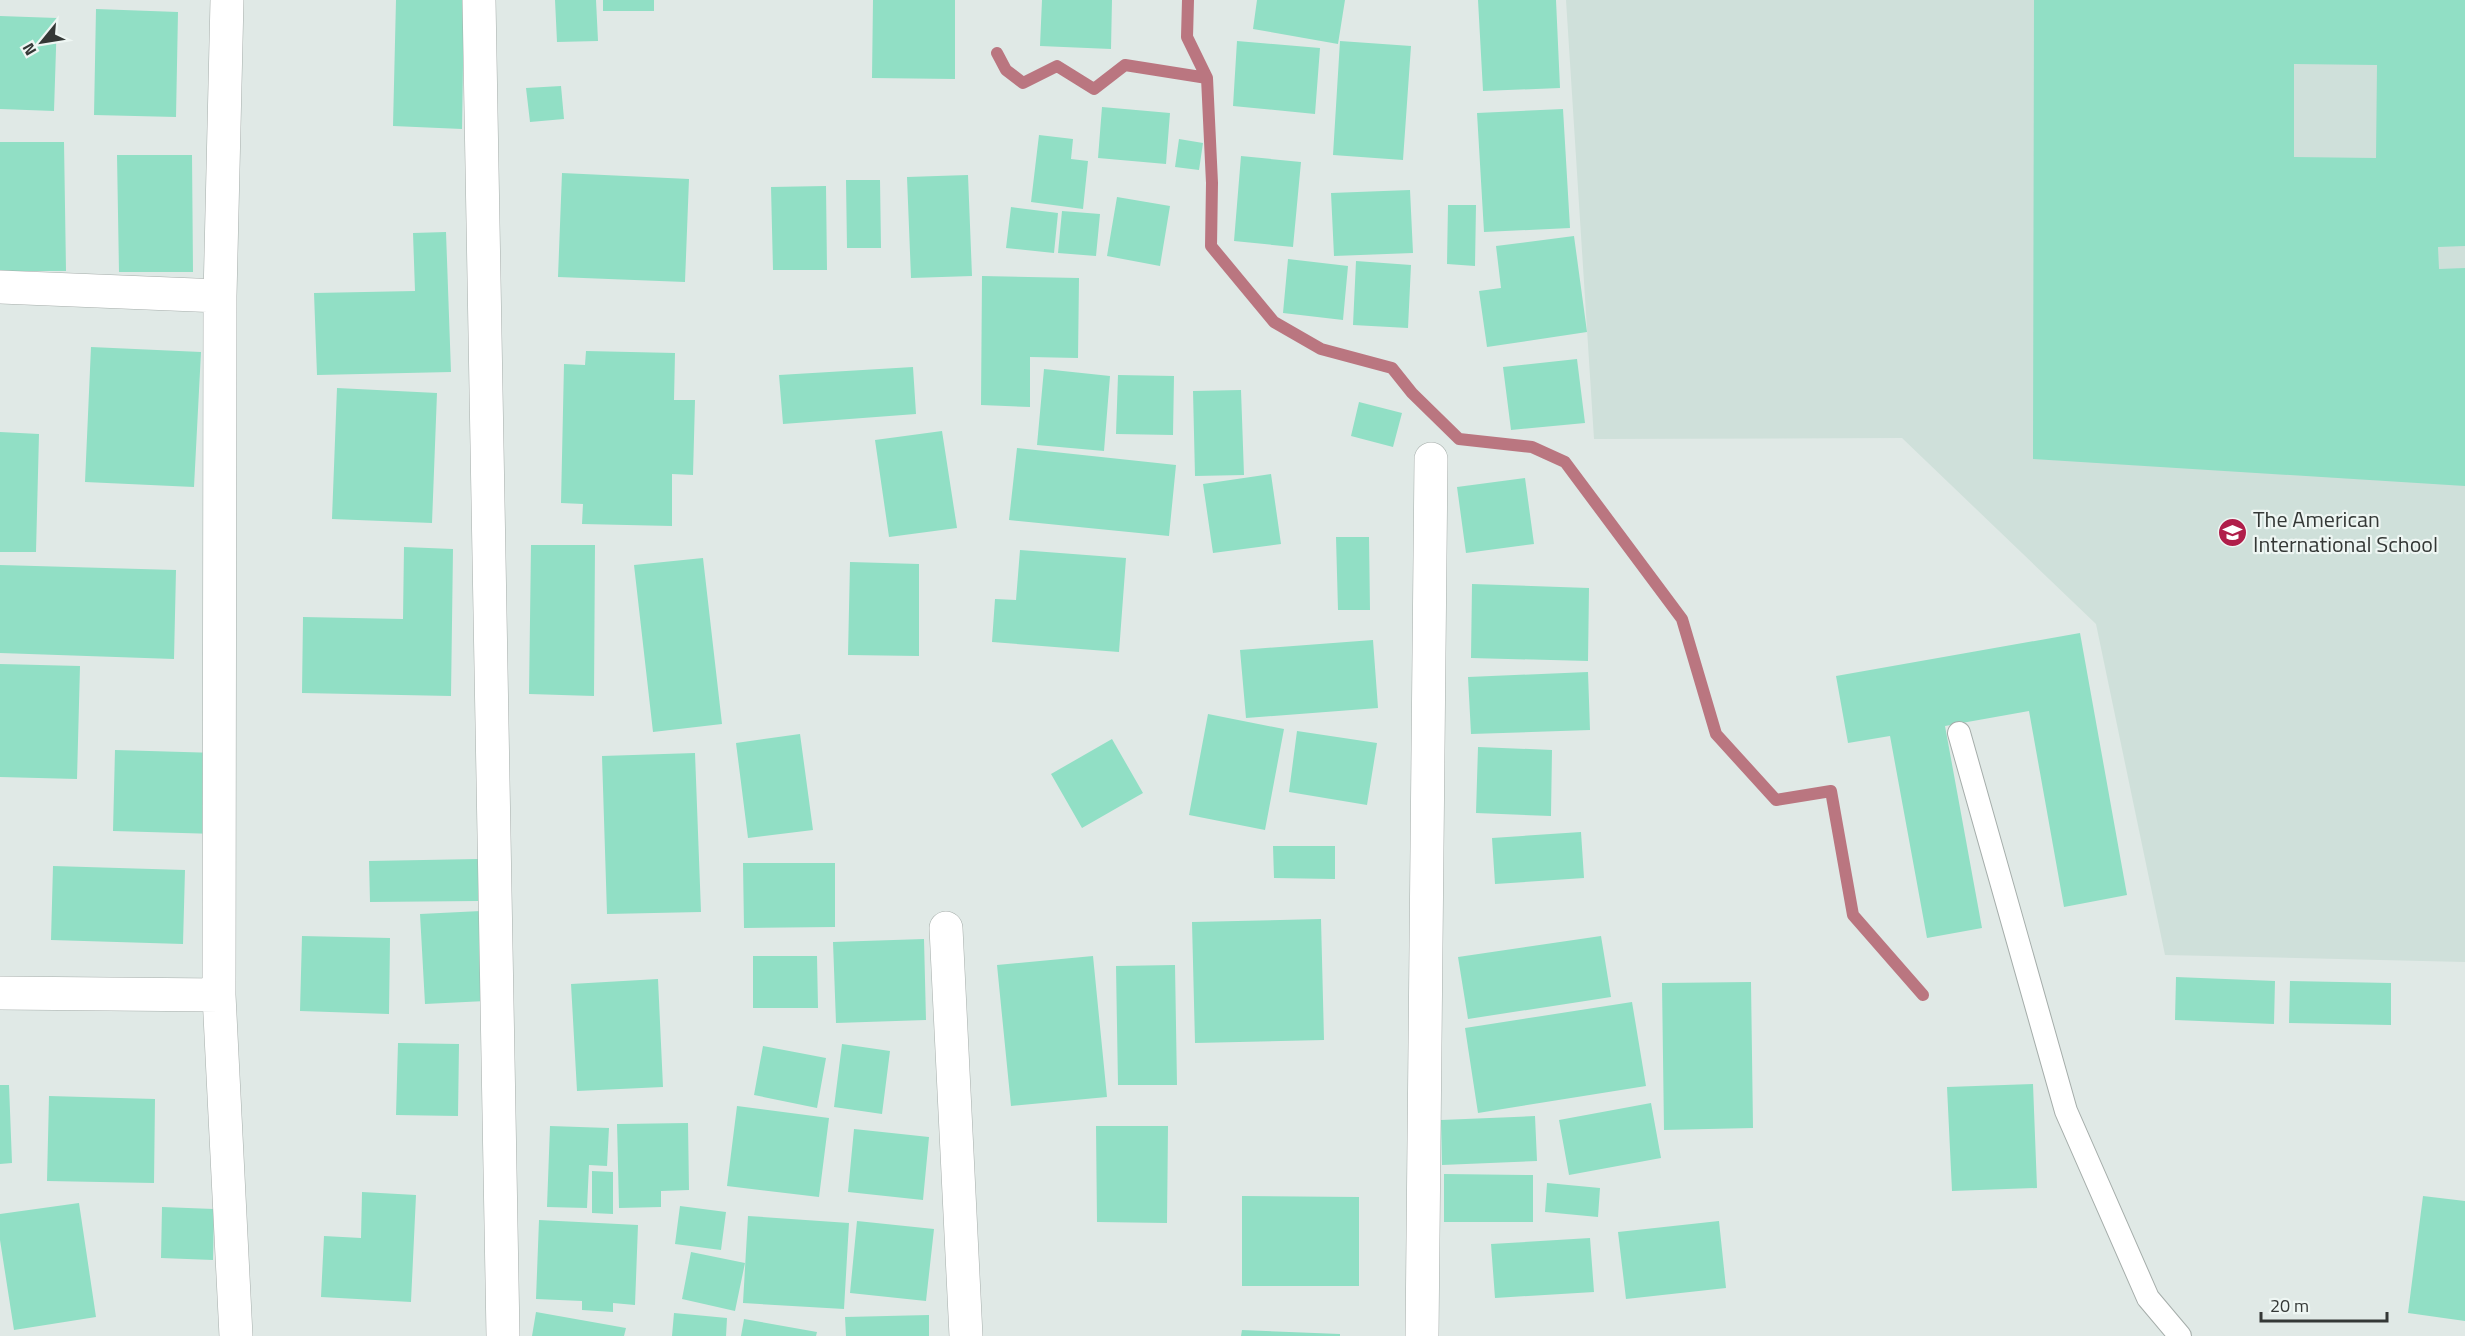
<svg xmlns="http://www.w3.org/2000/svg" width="2465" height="1336" font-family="'Titillium Web',sans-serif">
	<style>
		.built { fill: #cfe0da }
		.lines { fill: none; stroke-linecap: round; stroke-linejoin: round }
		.stream { stroke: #ba7680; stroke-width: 12 }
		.building { fill: #91dfc5; fill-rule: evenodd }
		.service-casing { stroke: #a5adaa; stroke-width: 24 }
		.minor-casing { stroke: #a5adaa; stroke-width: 34 }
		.service { stroke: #fff; stroke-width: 22 }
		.minor { stroke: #fff; stroke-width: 33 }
		.labels { text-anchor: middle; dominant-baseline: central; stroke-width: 4.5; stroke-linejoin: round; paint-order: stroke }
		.poi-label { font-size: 22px; fill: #343836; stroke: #eef6f3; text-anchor: start }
	</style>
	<rect width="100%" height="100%" fill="#e0e9e6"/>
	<path class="built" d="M1566 0H2465V962L2165 955 2096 624 1902 438 1594 439Z"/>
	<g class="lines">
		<path class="stream" d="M1188 0 1187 37 1207 78 1212 183 1211 246 1274 322 1321 349 1392 368 1412 393 1459 439 1532 447 1565 462 1682 619 1716 734 1776 800 1831 791 1853 915 1923 995
			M997 53 1006 70 1023 83 1057 66 1094 89 1125 65 1207 78"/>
	</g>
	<path class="building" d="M396 0H464L462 129 393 126Z
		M555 0H596L598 41 557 42Z
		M603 0H654V11H603Z
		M873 0H955V79L872 78Z
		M1042 0H1112L1111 49 1040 46Z
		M1257 0H1345L1338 44 1253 29Z
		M1478 0H1556L1560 88 1483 91Z
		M2034 0H2465V246L2438 247 2439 269 2465 268V486L2033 459ZM2294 64 2377 65 2376 158 2294 157Z
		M96 9 178 12 176 117 94 115Z
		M0 16 57 18 54 111 0 109Z
		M1237 41 1320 48 1315 114 1233 106Z
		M1340 41 1411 46 1403 160 1333 155Z
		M561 86 564 119 530 122 526 88Z
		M1102 107 1170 113 1166 164 1098 158Z
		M1563 109 1570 228 1484 232 1477 113Z
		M1039 135 1073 139 1071 159 1088 161 1083 209 1031 202Z
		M1179 139 1203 143 1199 170 1175 167Z
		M0 142H64L66 271H0Z
		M117 155H192L193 272H119Z
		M1241 156 1301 162 1293 247 1234 241Z
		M562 173 689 179 685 282 558 277Z
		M968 175 972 276 911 278 907 177Z
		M846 180H880L881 248H847Z
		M826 186 827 270H773L771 187Z
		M1410 190 1413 253 1334 256 1331 193Z
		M1117 197 1170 206 1160 266 1107 256Z
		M1448 205H1476L1475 266 1447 264Z
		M1011 207 1058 213 1054 253 1006 248Z
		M1062 211 1100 214 1096 256 1058 253Z
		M446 232 451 372 317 375 314 293 415 291 413 233Z
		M1574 236 1587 332 1487 347 1479 291 1501 288 1496 246Z
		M1288 259 1348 266 1343 320 1283 313Z
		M1356 261 1411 265 1408 328 1353 325Z
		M982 276 1079 278 1078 358 1030 357V407L981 405Z
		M91 347 201 352 194 487 85 482Z
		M586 351 675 353 674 400H695L693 475 672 474V526L582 524 583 504 561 503 564 364 585 365Z
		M1577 359 1585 423 1511 430 1503 367Z
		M913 367 916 414 783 424 779 375Z
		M1044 369 1110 376 1104 451 1037 445Z
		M1118 375 1174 376 1173 435 1116 434Z
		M337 388 437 393 432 523 332 519Z
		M1241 390 1244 475 1195 476 1193 391Z
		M1359 402 1402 413 1393 447 1351 436Z
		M942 431 957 528 889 537 875 440Z
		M0 432 39 434 36 552H0Z
		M1017 448 1176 465 1169 536 1009 520Z
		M1271 474 1281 544 1213 553 1203 484Z
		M1525 478 1534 544 1466 553 1457 487Z
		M1336 537H1369L1370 610H1338Z
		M531 545H595L594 696 529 694Z
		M404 547 453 549 451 696 302 693 303 617 403 619Z
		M1020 550 1126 558 1119 652 992 642 995 599 1016 600Z
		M703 558 722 724 653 732 634 565Z
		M850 562 919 564V656L848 655Z
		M0 565 176 570 174 659 0 653Z
		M1472 584 1589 588 1588 661 1471 658Z
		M2080 633 2127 895 2064 907 2029 711 1945 726 1982 928 1927 938 1890 736 1848 743 1836 676Z
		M1373 640 1378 708 1246 718 1240 650Z
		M0 664 80 666 77 779 0 777Z
		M1588 672 1590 730 1471 734 1468 677Z
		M1208 714 1284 729 1265 830 1189 815Z
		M1297 731 1377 743 1367 805 1289 792Z
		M800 734 813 830 748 838 736 743Z
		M1112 739 1143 793 1082 828 1051 774Z
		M1478 747 1552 750 1551 816 1476 813Z
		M115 750 218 753 217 834 113 831Z
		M695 753 701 912 607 914 602 756Z
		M1581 832 1584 878 1495 884 1492 838Z
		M1273 846H1335V879L1274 878Z
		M478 859V901L370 902 369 861Z
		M743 863H835V927L744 928Z
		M53 866 185 870 183 944 51 940Z
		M481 911 486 1001 425 1004 420 914Z
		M1321 919 1324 1040 1195 1043 1192 922Z
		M302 936 390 938 389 1014 300 1011Z
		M1601 936 1611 997 1468 1019 1458 957Z
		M924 939 926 1020 836 1023 833 942Z
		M753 956H817L818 1008H753Z
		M1093 956 1107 1097 1011 1106 997 965Z
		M1175 965 1177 1085H1118L1116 966Z
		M2176 977 2275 981 2274 1024 2175 1020Z
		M658 979 663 1087 577 1091 571 984Z
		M2290 981 2391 983V1025L2289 1023Z
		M1751 982 1753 1128 1664 1130 1662 983Z
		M1632 1002 1646 1086 1478 1113 1465 1028Z
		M398 1043 459 1044 458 1116 396 1115Z
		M842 1044 890 1051 882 1114 834 1107Z
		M763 1046 826 1058 817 1108 754 1095Z
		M2033 1084 2037 1188 1952 1191 1947 1087Z
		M0 1085H9L12 1163 0 1164Z
		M49 1096 155 1099 154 1183 47 1181Z
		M1651 1103 1661 1158 1569 1175 1559 1120Z
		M737 1106 829 1118 819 1197 727 1186Z
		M1535 1116 1537 1161 1442 1165 1441 1120Z
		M688 1123 689 1190 661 1191V1207L619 1208 617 1124Z
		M550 1126 609 1128 607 1166 589 1165 587 1208 547 1207Z
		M1096 1126H1168L1167 1223 1097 1222Z
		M854 1129 929 1137 923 1200 848 1192Z
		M592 1171 613 1172V1214L592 1213Z
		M1444 1174 1533 1175V1222H1444Z
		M1547 1183 1600 1188 1598 1217 1545 1212Z
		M362 1192 416 1195 411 1302 321 1297 324 1236 361 1238Z
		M1242 1196 1359 1197V1286H1242Z
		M2423 1196 2465 1201V1321L2408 1313Z
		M79 1203 96 1317 14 1330 0 1240V1214Z
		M680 1206 726 1212 721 1250 675 1244Z
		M162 1207 214 1209 213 1260 161 1258Z
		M748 1216 849 1223 844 1309 743 1303Z
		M539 1220 638 1225 635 1305 613 1303V1312L582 1310V1301L536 1299Z
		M857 1221 934 1229 926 1301 850 1293Z
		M1719 1221 1726 1288 1626 1299 1618 1232Z
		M1590 1238 1594 1292 1495 1298 1491 1244Z
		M691 1252 745 1263 735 1311 682 1299Z
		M536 1312 626 1328 624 1336H532Z
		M674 1313 727 1318 726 1336H672Z
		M929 1315V1336H846L845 1317Z
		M744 1319 817 1332 816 1336H741Z
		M1242 1330 1340 1334V1336H1241Z"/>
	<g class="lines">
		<defs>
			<path id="service" d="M1959 733 2066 1111 2148 1298 2180 1336"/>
			<path id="minor" d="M227 0 220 296 219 995 236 1336
				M479 0 503 1336
				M0 287 220 296
				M946 928 966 1336
				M0 993 219 995
				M1422 1336 1431 459"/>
		</defs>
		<use href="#service" class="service-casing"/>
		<use href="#minor" class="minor-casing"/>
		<use href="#service" class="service"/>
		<use href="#minor" class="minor"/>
	</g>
	<defs>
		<symbol id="school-disc" viewBox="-11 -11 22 22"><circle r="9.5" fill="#b01e4a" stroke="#eef6f3"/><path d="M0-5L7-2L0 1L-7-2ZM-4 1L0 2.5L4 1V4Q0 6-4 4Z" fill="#fff"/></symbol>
	</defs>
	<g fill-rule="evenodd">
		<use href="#school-disc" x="2216" y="516" width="33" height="33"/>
	</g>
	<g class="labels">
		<g class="poi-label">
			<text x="2253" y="519">The American<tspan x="2253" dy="25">International School</tspan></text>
		</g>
	</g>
	<g transform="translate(42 42) rotate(240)" stroke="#eef6f3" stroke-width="4.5" paint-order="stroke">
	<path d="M0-4.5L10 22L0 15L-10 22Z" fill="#343836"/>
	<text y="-9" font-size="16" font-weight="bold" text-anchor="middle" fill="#343836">N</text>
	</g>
	<path d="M2261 1312v9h126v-9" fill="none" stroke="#343836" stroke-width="3"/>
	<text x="2270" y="1312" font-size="18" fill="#343836" stroke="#eef6f3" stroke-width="4.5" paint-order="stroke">20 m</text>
</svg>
